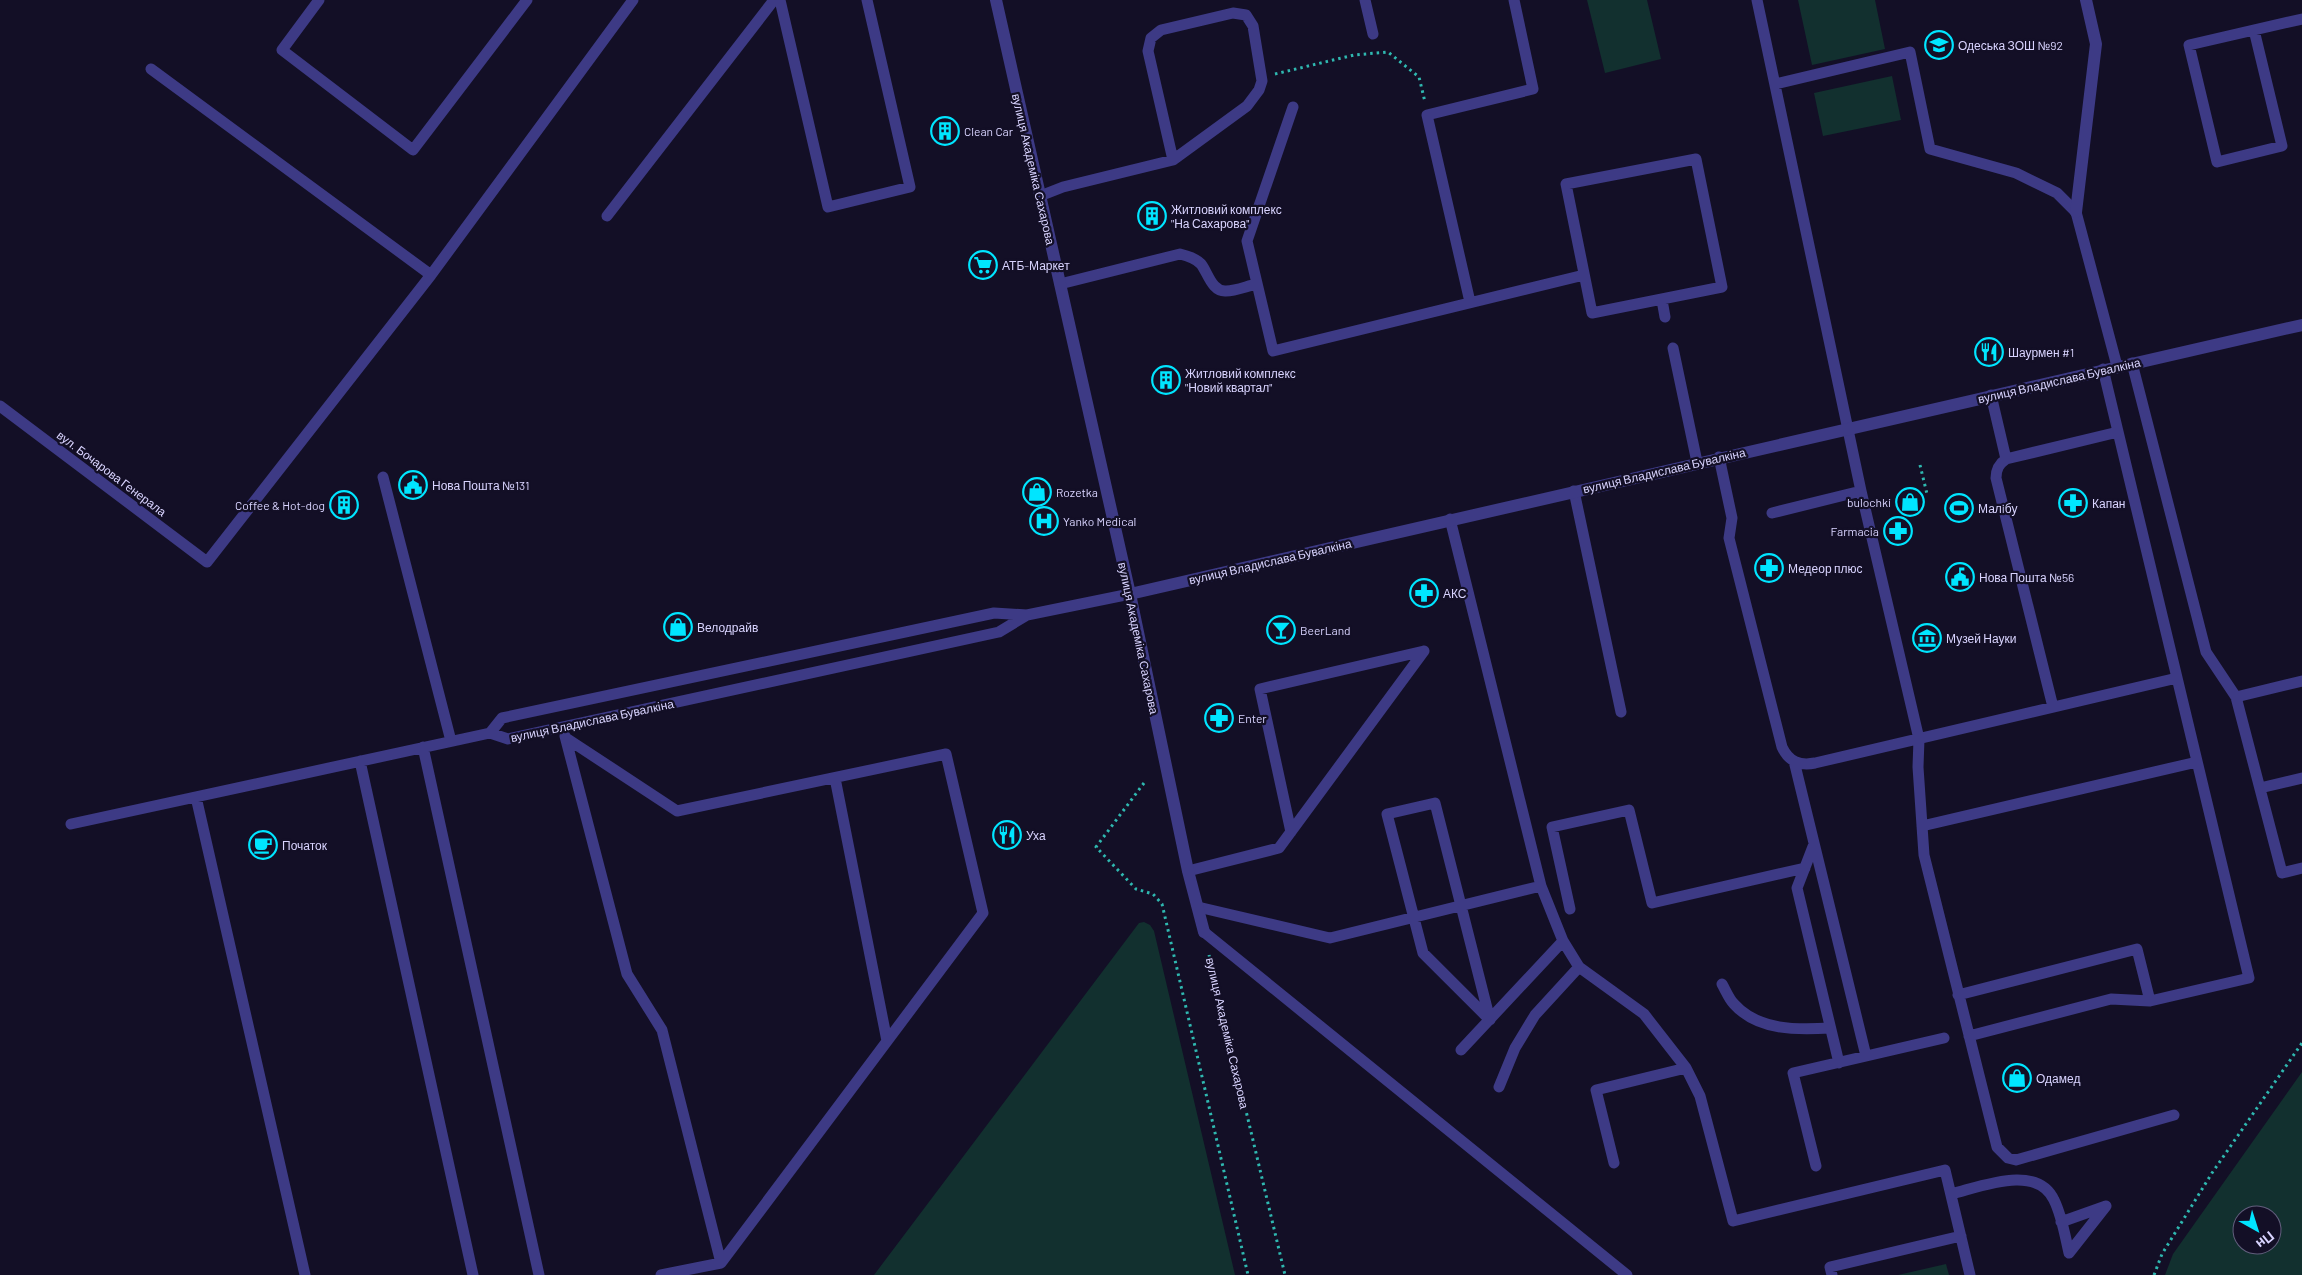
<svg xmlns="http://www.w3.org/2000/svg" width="2302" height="1275" font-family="Barlow,sans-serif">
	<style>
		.green { fill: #12302f; fill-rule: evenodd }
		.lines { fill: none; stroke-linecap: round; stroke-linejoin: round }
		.path { stroke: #2fb8b0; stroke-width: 3; stroke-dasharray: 2.5 4; stroke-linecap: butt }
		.service { stroke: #3d3a85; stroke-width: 11 }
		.pedestrian { stroke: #3d3a85; stroke-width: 12 }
		.minor { stroke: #3d3a85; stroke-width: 12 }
		.tertiary { stroke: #3d3a85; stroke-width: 12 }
		.labels { text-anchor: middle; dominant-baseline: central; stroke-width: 4.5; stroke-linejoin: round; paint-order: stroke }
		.poi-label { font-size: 12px; fill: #d9d4ff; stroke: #130f26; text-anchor: start }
		.street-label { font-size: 12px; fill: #d9d4ff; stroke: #130f26 }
	</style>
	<rect width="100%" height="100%" fill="#130f26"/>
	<path class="green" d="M1587 0H1647L1661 59 1605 73Z
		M1798 0H1875L1885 49 1812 65Z
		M1892 76 1901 120 1823 136 1814 93Z
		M1144 922 1150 925 1154 931 1235 1275H874L1139 923Z
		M2302 1072V1275H2165L2173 1254ZM2242 1215H2272V1245H2242Z
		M1946 1264 1949 1275H1898Z"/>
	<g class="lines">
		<path class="path" d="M1275 74 1354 55 1388 52 1419 77 1425 102
			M1920 465 1927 494
			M1144 783 1096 847 1136 889 1153 894 1162 904 1248 1275
			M1209 955 1285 1275
			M2154 1275 2162 1254 2212 1173 2302 1043"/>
		<path class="service" d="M319 0 282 50 413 150 527 0
			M780 0 828 207 910 187 867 0
			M1365 0 1373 34
			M1757 0 1861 491 1919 739 1918 767 1924 855 1997 1147 2008 1158 2016 1160 2174 1115
			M2254 30 2282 146 2217 162 2189 45 2302 19
			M151 69 431 275
			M1775 84 1910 52 1930 149 2016 173 2057 193 2076 212 2117 366
			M1293 107 1247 241 1273 351 1584 275
			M1696 159 1722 287 1592 313 1566 184Z
			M1040 196 1063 187 1173 160 1247 106 1259 90 1262 81 1253 26 1246 15 1233 13 1161 30 1151 38 1148 51 1173 160
			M607 216 774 0
			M1060 284 1180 254C1188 256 1195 258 1201 264 1208 273 1212 292 1226 291 1236 291 1247 286 1257 284
			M1662 300 1665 317
			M1470 302 1427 115 1533 89 1514 0
			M1673 348 1697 462
			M2132 363 2206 652 2236 697 2282 873 2302 868
			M1991 395 2006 459C1999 464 1996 469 1996 478L2053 707
			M0 406 207 562 431 275 633 0
			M1719 457 1732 518 1729 538 1782 747C1789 762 1800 766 1815 763L2177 678
			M2006 459 2118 432
			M383 477 451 741
			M1574 491 1621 712
			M1772 513 1861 491
			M1450 519 1541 886 1563 941 1579 967 1644 1014 1686 1068 1700 1096 1733 1221 1945 1170 1970 1275
			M2236 697 2302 681
			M490 733 508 739 999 632 1027 615 1130 594
			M490 733 502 718 994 613 1027 615
			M565 736 627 974 662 1030 721 1263
			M566 738 677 811 946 754 983 913 721 1263 661 1275
			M423 747 539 1275
			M360 761 473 1275
			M1794 761 1866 1056
			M835 778 887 1041
			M2260 788 2302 778
			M196 797 305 1275
			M1435 803 1490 1020 1423 953 1387 814Z
			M71 824 490 733
			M1922 826 2197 762
			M1291 832 1260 689 1424 651
			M1814 844 1797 888 1839 1063
			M1188 871 1279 848 1424 651
			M1198 907 1330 938 1541 886
			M1570 909 1552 827 1629 810 1652 903 1805 868
			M1204 932 1627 1275
			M1722 984C1726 991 1729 999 1734 1004 1758 1031 1798 1030 1830 1028
			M1958 995 2137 949 2150 1001
			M1969 1036 2111 999 2150 1001 2249 978 2103 369
			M1461 1050 1563 941
			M1499 1087 1515 1048 1535 1015 1579 967
			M1614 1163 1596 1090 1686 1068
			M1816 1166 1793 1073 1944 1038
			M1951 1194C1980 1187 2037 1163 2054 1200 2062 1216 2065 1236 2069 1253
			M2061 1222 2106 1206
			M2069 1253 2106 1206
			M1832 1275 1830 1267 1961 1236"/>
		<path class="pedestrian" d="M2076 212 2096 44 2086 0"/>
		<path class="minor" d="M1130 594 1188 871 1204 932"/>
		<path class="tertiary" d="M996 0 1130 594 2302 325"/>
	</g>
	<defs>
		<symbol id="school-ring" viewBox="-11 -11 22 22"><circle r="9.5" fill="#130f26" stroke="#00e5ff" stroke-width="1.5"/><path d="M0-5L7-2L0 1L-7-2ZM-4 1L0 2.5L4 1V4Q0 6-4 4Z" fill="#00e5ff"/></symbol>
		<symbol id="building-ring" viewBox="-11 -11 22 22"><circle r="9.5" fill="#130f26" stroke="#00e5ff" stroke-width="1.5"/><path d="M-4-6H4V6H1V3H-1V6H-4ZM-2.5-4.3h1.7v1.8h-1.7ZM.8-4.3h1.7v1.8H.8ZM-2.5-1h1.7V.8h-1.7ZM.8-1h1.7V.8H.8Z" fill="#00e5ff"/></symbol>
		<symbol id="supermarket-ring" viewBox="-11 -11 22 22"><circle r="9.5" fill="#130f26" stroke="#00e5ff" stroke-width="1.5"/><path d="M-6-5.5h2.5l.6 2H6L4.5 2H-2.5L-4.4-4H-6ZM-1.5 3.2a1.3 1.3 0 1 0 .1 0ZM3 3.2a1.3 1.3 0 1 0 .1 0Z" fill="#00e5ff"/></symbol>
		<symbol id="restaurant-ring" viewBox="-11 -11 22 22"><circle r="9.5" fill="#130f26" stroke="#00e5ff" stroke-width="1.5"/><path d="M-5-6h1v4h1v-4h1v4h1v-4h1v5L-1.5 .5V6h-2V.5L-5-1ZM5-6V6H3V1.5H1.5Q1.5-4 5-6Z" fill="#00e5ff"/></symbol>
		<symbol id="civic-ring" viewBox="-11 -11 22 22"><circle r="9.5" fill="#130f26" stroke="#00e5ff" stroke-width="1.5"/><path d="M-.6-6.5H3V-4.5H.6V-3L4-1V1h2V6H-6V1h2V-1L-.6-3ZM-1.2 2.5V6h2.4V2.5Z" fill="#00e5ff"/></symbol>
		<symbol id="shop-ring" viewBox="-11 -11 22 22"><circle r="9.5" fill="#130f26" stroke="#00e5ff" stroke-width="1.5"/><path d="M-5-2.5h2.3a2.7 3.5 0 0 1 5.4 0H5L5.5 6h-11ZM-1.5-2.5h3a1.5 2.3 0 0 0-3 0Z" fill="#00e5ff"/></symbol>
		<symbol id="pharmacy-ring" viewBox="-11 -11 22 22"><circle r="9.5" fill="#130f26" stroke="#00e5ff" stroke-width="1.5"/><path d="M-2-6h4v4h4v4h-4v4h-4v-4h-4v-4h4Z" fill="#00e5ff"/></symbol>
		<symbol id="stadium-ring" viewBox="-11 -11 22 22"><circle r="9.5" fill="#130f26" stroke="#00e5ff" stroke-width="1.5"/><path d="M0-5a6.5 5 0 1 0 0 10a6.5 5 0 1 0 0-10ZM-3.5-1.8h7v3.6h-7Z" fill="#00e5ff"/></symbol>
		<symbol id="hospital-ring" viewBox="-11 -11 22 22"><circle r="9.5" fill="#130f26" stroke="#00e5ff" stroke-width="1.5"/><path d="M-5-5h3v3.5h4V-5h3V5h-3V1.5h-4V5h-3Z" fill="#00e5ff"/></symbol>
		<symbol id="bar-ring" viewBox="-11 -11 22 22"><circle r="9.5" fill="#130f26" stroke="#00e5ff" stroke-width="1.5"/><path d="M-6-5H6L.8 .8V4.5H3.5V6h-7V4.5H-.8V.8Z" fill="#00e5ff"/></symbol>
		<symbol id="museum-ring" viewBox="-11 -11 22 22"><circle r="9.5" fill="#130f26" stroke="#00e5ff" stroke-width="1.5"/><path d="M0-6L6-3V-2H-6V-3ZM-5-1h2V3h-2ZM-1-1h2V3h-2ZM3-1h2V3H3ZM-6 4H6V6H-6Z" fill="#00e5ff"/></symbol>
		<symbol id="cafe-ring" viewBox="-11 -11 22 22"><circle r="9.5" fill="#130f26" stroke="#00e5ff" stroke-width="1.5"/><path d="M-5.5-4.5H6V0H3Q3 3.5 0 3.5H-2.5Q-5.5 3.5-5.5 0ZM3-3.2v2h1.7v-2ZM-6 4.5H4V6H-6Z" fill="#00e5ff"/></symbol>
	</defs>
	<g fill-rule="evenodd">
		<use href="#school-ring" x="1923" y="29" width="32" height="32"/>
		<use href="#building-ring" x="929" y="115" width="32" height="32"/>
		<use href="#building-ring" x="1136" y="200" width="32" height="32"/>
		<use href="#supermarket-ring" x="967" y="249" width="32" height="32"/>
		<use href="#restaurant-ring" x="1973" y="336" width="32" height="32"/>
		<use href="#building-ring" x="1150" y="364" width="32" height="32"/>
		<use href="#civic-ring" x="397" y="469" width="32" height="32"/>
		<use href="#shop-ring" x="1021" y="476" width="32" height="32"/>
		<use href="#shop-ring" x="1894" y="486" width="32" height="32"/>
		<use href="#pharmacy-ring" x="2057" y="487" width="32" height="32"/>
		<use href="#building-ring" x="328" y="489" width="32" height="32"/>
		<use href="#stadium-ring" x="1943" y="492" width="32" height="32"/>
		<use href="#hospital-ring" x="1028" y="505" width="32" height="32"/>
		<use href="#pharmacy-ring" x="1882" y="515" width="32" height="32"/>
		<use href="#pharmacy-ring" x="1753" y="552" width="32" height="32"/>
		<use href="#civic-ring" x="1944" y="561" width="32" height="32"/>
		<use href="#pharmacy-ring" x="1408" y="577" width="32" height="32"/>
		<use href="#shop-ring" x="662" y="611" width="32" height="32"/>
		<use href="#bar-ring" x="1265" y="614" width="32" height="32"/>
		<use href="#museum-ring" x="1911" y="622" width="32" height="32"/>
		<use href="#pharmacy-ring" x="1203" y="702" width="32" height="32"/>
		<use href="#restaurant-ring" x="991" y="819" width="32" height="32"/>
		<use href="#cafe-ring" x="247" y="829" width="32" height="32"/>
		<use href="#shop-ring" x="2001" y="1062" width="32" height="32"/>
	</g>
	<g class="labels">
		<g class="poi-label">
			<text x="1958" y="45">Одеська ЗОШ №92</text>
			<text x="964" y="131">Clean Car</text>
			<text x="1171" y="209">Житловий комплекс<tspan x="1171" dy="14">"На Сахарова"</tspan></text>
			<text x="1002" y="265">АТБ-Маркет</text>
			<text x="2008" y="352">Шаурмен #1</text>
			<text x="1185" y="373">Житловий комплекс<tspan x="1185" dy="14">"Новий квартал"</tspan></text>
			<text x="432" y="485">Нова Пошта №131</text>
			<text x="1056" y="492">Rozetka</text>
			<text x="1891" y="502" text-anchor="end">bulochki</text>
			<text x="2092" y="503">Капан</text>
			<text x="325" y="505" text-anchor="end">Coffee &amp; Hot-dog</text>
			<text x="1978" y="508">Малiбу</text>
			<text x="1063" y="521">Yanko Medical</text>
			<text x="1879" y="531" text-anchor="end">Farmacia</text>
			<text x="1788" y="568">Медеор плюс</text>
			<text x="1979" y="577">Нова Пошта №56</text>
			<text x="1443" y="593">АКС</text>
			<text x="697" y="627">Велодрайв</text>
			<text x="1300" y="630">BeerLand</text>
			<text x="1946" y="638">Музей Науки</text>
			<text x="1238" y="718">Enter</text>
			<text x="1026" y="835">Уха</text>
			<text x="282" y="845">Початок</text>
			<text x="2036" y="1078">Одамед</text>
		</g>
		<g class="street-label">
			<text transform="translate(1034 169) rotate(77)">вулиця Академіка Сахарова</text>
			<text transform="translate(2059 380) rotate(-13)">вулиця Владислава Бувалкіна</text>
			<text transform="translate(1664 470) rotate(-13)">вулиця Владислава Бувалкіна</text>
			<text transform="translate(112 473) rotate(37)">вул. Бочарова Генерала</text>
			<text transform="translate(1270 561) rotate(-13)">вулиця Владислава Бувалкіна</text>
			<text transform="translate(1139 638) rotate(78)">вулиця Академіка Сахарова</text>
			<text transform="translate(592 720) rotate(-12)">вулиця Владислава Бувалкіна</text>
			<text transform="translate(1228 1033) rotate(77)">вулиця Академіка Сахарова</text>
		</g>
	</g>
	<g transform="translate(2257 1230) rotate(141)"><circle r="24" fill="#130f26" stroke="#625e7d"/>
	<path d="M0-4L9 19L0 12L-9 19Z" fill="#00e5ff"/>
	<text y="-8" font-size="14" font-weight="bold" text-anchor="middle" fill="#d9d4ff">Пн</text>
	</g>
</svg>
